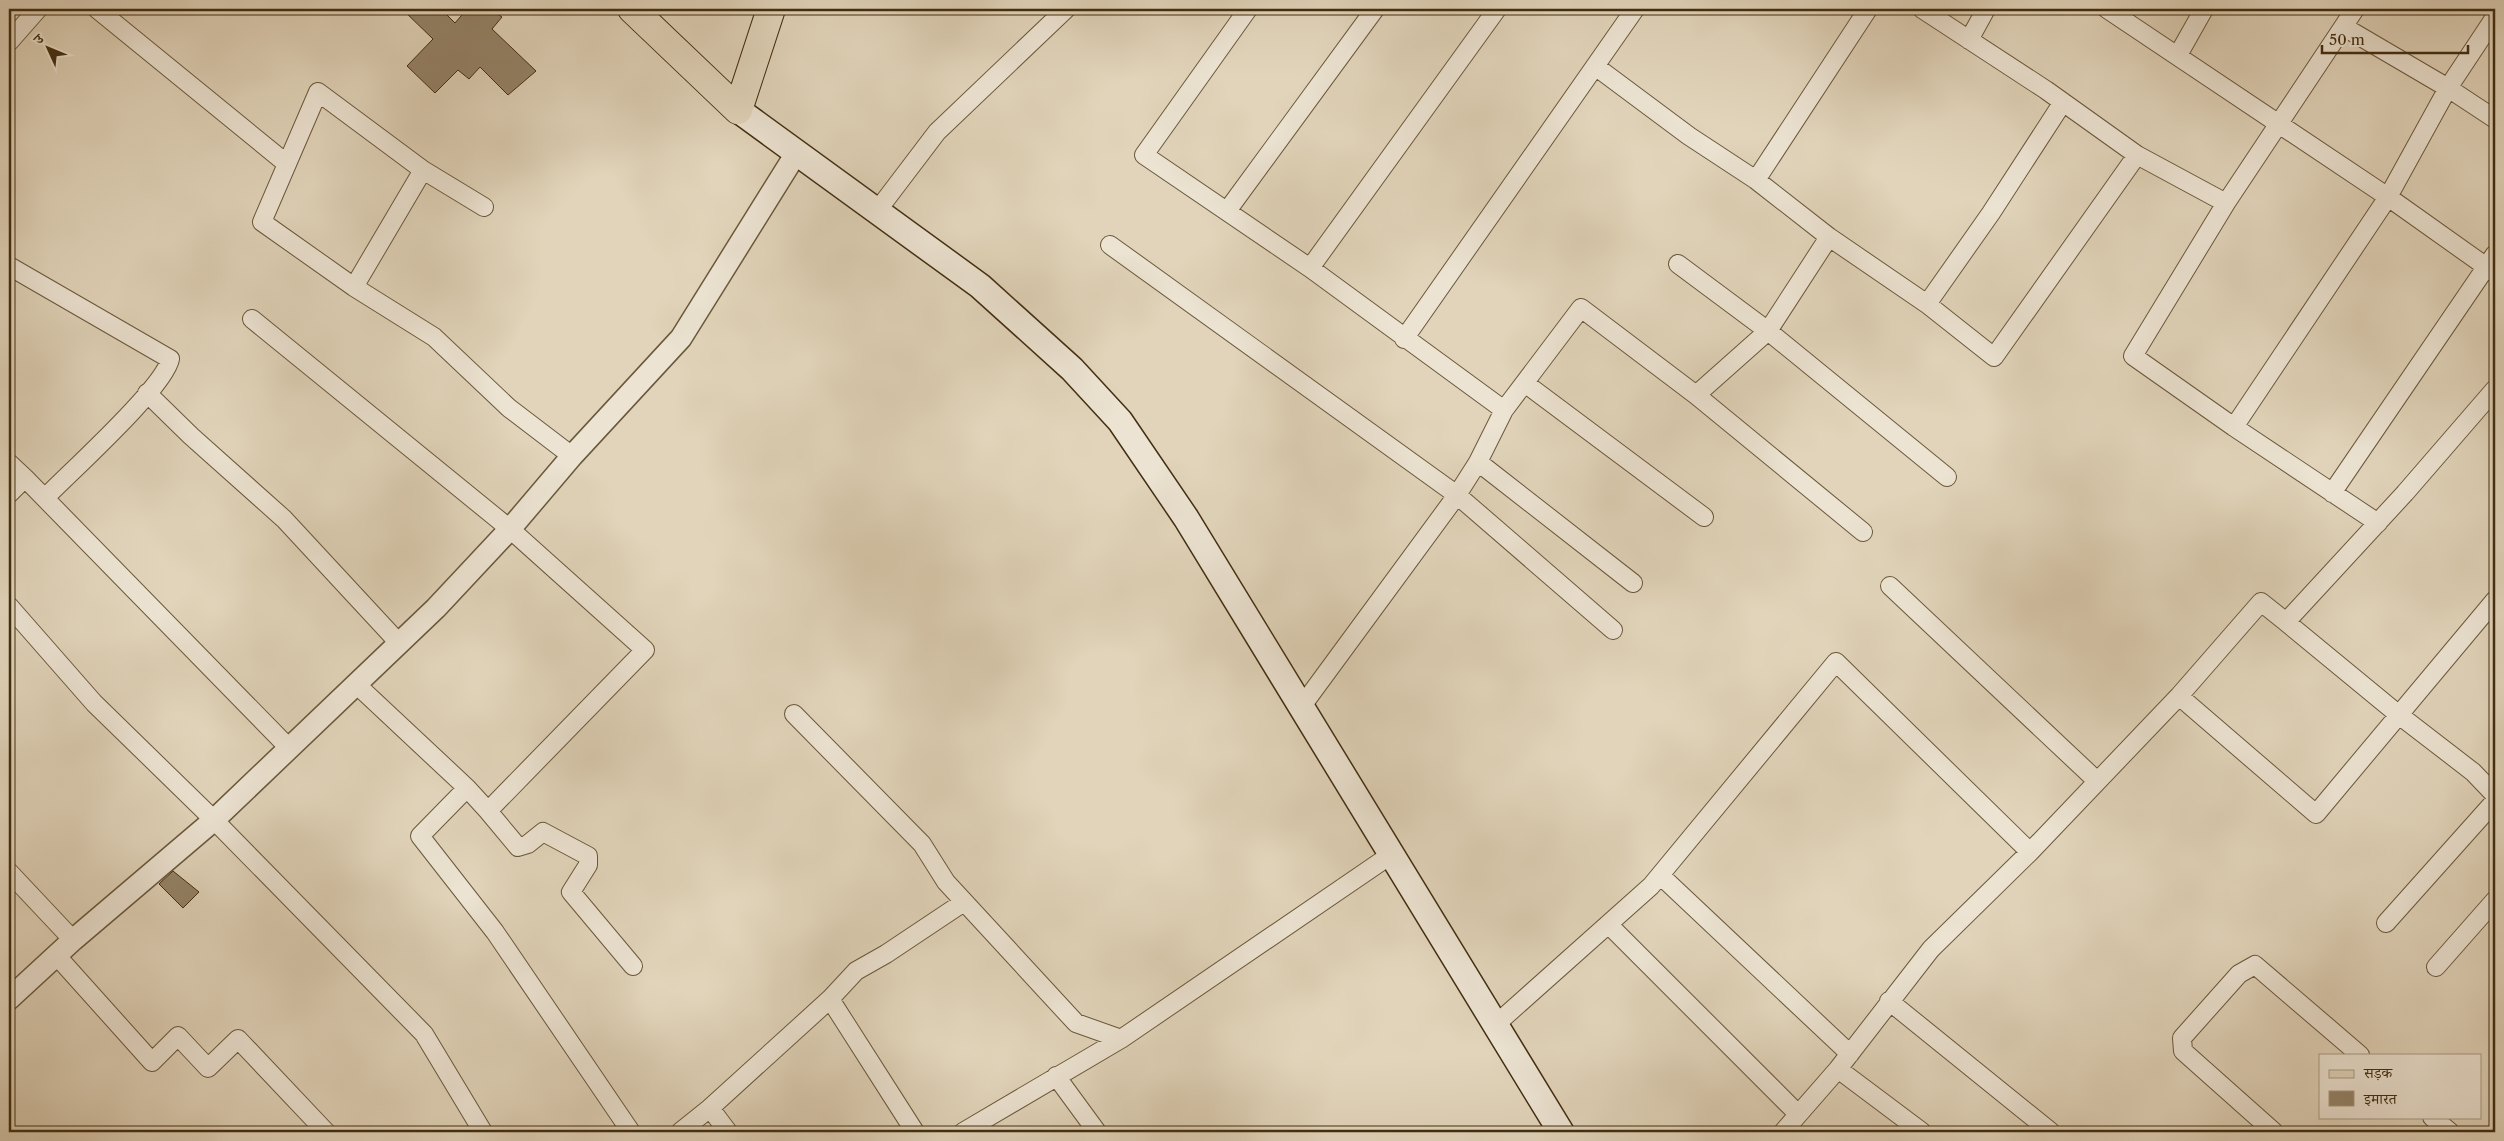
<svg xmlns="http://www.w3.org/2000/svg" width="2504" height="1141" font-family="'Libre Caslon Text','Noto Serif Devanagari',serif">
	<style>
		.building { fill: #958469; stroke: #422e11 }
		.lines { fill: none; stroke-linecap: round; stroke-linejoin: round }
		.minor-casing { stroke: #6a583b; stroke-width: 20 }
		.tertiary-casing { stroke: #6a583b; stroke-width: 24 }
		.secondary-casing { stroke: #422e11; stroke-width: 28 }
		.primary-casing { stroke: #422e11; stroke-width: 30 }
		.minor { stroke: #ece3d2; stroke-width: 18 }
		.tertiary { stroke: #ece3d2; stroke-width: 21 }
		.secondary { stroke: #ece3d2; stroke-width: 25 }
		.primary { stroke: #e1d4ba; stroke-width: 28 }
	</style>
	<rect width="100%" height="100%" fill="#e1d4ba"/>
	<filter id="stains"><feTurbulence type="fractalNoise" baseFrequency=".004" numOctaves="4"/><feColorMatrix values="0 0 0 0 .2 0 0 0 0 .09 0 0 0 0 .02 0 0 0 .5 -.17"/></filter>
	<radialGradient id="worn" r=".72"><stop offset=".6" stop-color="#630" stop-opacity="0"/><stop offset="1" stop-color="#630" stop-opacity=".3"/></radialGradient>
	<path class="building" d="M402 9H441L455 23 467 9H490L502 17 492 29 536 71 508 95 480 67 469 79 458 70 435 93 407 66 433 39Z
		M173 871 199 892 183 908 159 884Z"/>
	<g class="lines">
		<defs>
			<path id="minor" d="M97 9 287 164
				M1248 9 1144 155 1310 268 1504 410 1478 462 1457 495 1302 706
				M1922 9 2046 90 2137 155
				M2107 9 2388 197 2495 273
				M2344 27 2448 88 2495 119
				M1969 40 1986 9
				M9 42 38 9
				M2178 55 2204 9
				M1595 66 1689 136 1756 180 1829 237
				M1756 180 1868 9
				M2226 203 2133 356 2234 427 2378 523
				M484 207 423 170 318 92 262 222 354 287 434 337 509 408 572 456
				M877 211 937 132 1066 9
				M1227 211 1375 9
				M1110 245 1457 495 1613 630
				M1678 264 1768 331 1947 477
				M9 266 170 359C165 387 69 473 45 498
				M1310 268 1497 9
				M354 287 423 170
				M1927 304 1991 213 2063 102
				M252 319 510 529 645 650 488 811 467 788 420 836 495 932 631 1132
				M1404 339 1635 9
				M1526 384 1704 517
				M147 393 191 436 284 519 398 642
				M1696 395 1863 532
				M1504 410 1581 308 1696 395 1768 331 1829 237 1927 304 1994 357 2137 155 2226 203 2355 9
				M2234 427 2388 197 2448 88 2495 17
				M1478 462 1633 583
				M9 463 25 478
				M2332 493 2495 254
				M9 494 25 478 289 748
				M1890 586 2097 781
				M9 606 94 703 214 820 424 1034 483 1132
				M2286 622 2399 715 2473 772 2495 795
				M357 685 467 788
				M2179 696 2316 814 2495 600
				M794 714 922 844 946 882 1076 1023 1121 1039
				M488 811 518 847 528 844 543 832 588 856V865L571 892 633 966
				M9 872 73 940
				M1660 875 1850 1054
				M2386 923 2495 801
				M1608 924 1798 1114
				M56 955 152 1062 178 1036 208 1068 238 1039 326 1132
				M2436 967 2495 900
				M830 999 915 1132
				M1889 1001 2051 1132
				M1494 1026 1651 886 1836 662 2030 852
				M1838 1069 1922 1132
				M1056 1076 1097 1132
				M710 1108 728 1132
				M2432 1117 2450 1132
				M680 1132 710 1108 830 999 856 971 886 954 964 902
				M963 1132 1121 1039 1392 854
				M1783 1132 1838 1069 1931 949 2030 852 2179 696 2261 602 2286 622 2405 493 2495 389
				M2274 1132 2183 1051 2182 1038 2239 974 2255 965 2360 1055"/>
			<path id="tertiary" d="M9 999 73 940 214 820 436 608 510 529 572 456 681 338 797 152"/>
			<path id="secondary" d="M738 110 980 286 1072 369 1120 421 1186 518 1561 1132"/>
			<path id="primary" d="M632 9 738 110 771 9"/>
		</defs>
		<use href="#minor" class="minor-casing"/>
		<use href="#tertiary" class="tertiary-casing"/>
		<use href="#secondary" class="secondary-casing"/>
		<use href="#primary" class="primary-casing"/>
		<use href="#minor" class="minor"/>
		<use href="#tertiary" class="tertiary"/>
		<use href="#secondary" class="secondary"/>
		<use href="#primary" class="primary"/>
	</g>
	<rect width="2504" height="1141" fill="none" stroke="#e1d4ba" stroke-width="30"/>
	<rect x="10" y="10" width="2484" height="1121" fill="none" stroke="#422e11" stroke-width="2.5"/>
	<rect x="15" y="15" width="2474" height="1111" fill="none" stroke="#422e11"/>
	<rect x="2319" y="1054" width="162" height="65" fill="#ece3d2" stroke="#a89b85"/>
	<rect x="2329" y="1070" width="25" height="8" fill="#e1d4ba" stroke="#a89b85"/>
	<text x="2364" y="1078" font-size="15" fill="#422e11">सड़क</text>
	<rect x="2329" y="1091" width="25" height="15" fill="#958469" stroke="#a89b85"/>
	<text x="2364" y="1104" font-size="15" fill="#422e11">इमारत</text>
	<g transform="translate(48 48) rotate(314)" stroke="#ece3d2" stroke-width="4" paint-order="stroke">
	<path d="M0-4L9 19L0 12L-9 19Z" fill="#422e11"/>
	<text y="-8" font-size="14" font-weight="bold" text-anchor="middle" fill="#422e11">उ</text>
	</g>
	<path d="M2322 45v8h146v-8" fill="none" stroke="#422e11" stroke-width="2.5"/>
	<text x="2329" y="45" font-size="15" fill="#422e11" stroke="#ece3d2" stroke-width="4" paint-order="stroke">50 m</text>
	<rect width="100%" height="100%" filter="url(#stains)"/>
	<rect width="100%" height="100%" fill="url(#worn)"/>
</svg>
